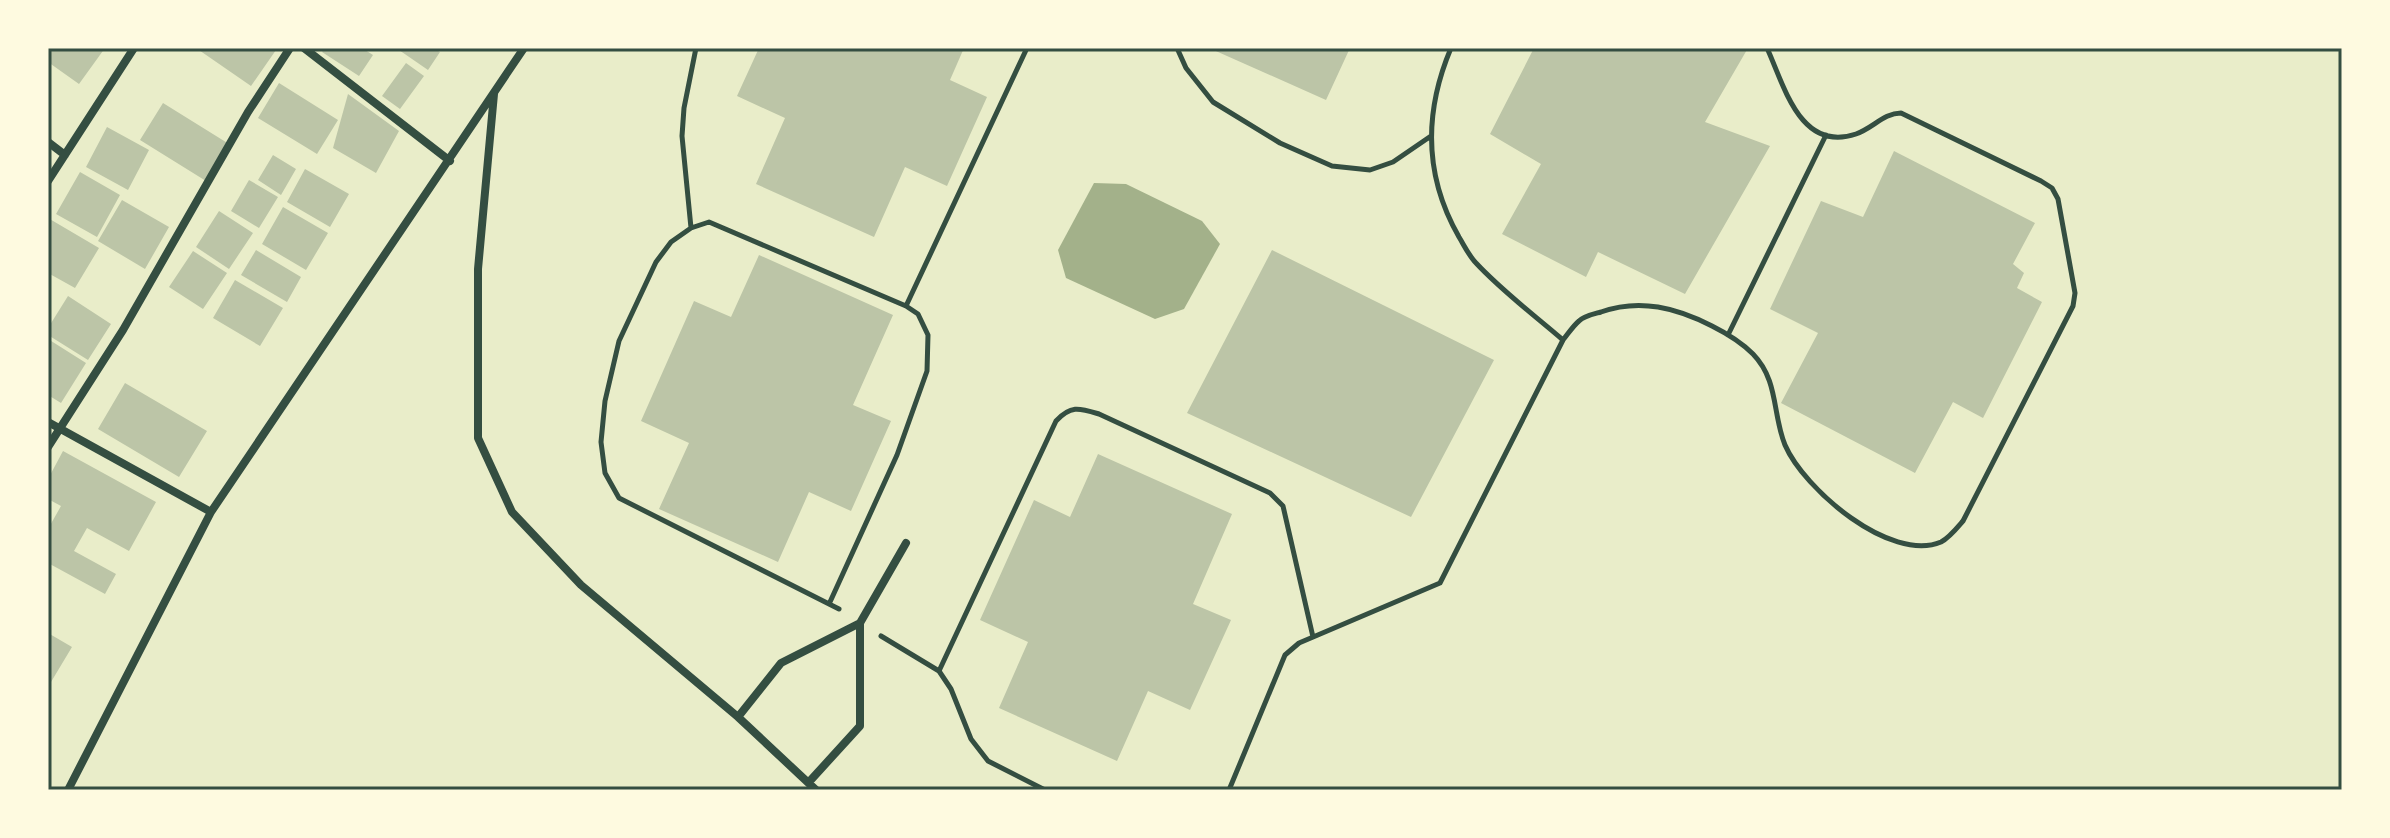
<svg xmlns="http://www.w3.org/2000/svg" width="2390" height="838" font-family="Montserrat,sans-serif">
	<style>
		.water { fill: #a3b18a }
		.building { fill: #bcc5a7 }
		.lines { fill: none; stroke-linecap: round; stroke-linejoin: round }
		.path { stroke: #344e41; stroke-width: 5 }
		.minor { stroke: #344e41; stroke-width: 8 }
		.neatline { fill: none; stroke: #344e41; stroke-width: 3 }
	</style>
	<rect width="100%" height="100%" fill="#e9edc9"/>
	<path class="water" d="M1094 183 1126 184 1202 221 1220 244 1184 309 1155 319 1066 278 1058 250Z"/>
	<path class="building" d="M48 48H105L79 84 48 62Z
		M196 48H273L276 50 251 86Z
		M325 48H362L373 55 359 76 322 52Z
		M400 48H433L440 52 428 70 399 50Z
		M759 48H964L950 80 987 97 947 186 905 167 874 237 756 184 785 118 737 96Z
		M1209 48H1350L1326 100Z
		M1534 48H1748L1705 122 1770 146 1685 294 1598 252 1586 277 1502 234 1541 164 1490 134Z
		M406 63 424 76 400 109 382 96Z
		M279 83 338 120 317 154 258 118Z
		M348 94 399 131 376 173 333 148Z
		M163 103 229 144 206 181 140 140Z
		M107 127 149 150 128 190 86 167Z
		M1894 151 2035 223 2013 264 2024 273 2017 288 2042 302 1983 418 1953 402 1915 473 1781 403 1818 333 1770 309 1821 201 1863 217Z
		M273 155 296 169 281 195 258 180Z
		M305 169 349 194 330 227 287 202Z
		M80 172 120 195 97 237 56 214Z
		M249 180 278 197 259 228 231 211Z
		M122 200 169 227 145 269 98 241Z
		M283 207 328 233 306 270 262 244Z
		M219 211 253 233 229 269 196 247Z
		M48 218 99 248 75 288 48 273Z
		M256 250 301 277 287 302 241 275Z
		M1272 250 1494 360 1411 517 1187 413Z
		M193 251 227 273 203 309 169 287Z
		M759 255 893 315 853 405 891 421 851 511 809 492 778 562 659 509 689 443 641 421 694 301 731 317Z
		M235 280 283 308 260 346 213 318Z
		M68 296 111 324 88 360 48 335V328Z
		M48 339 86 363 61 403 48 395Z
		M125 383 207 431 179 477 98 429Z
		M63 451 156 502 129 551 87 528 74 551 116 574 105 594 48 563V529L61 506 48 499V479Z
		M1098 454 1232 514 1193 604 1231 620 1190 710 1148 691 1117 761 999 708 1028 642 980 620 1034 500 1070 517Z
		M48 633 72 647 48 687Z"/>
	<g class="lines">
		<path class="path" d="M1177 48 1186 68 1213 102 1280 143 1332 166 1370 170 1393 162 1431 136
			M1451 48C1424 112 1424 176 1459 237 1464 245 1469 256 1476 263 1502 291 1534 315 1563 340
			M691 228 682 136 684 108 696 48
			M906 306 1027 48
			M1728 335 1826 135
			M830 602 897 455 927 371 928 335 918 314 906 306 709 222 691 228 671 242 656 262 619 341 605 401 601 442 605 473 619 498 839 609
			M881 636 939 671 951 689 971 739 988 761 1045 790
			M939 671 1056 421C1071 405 1079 408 1099 414L1270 493 1283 506 1313 637
			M1229 790 1285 655 1299 643 1440 583 1563 340C1568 334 1573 326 1579 321 1584 316 1594 314 1601 312 1640 298 1677 308 1712 326 1726 333 1742 343 1753 354 1779 381 1772 413 1785 445 1804 489 1890 563 1941 542 1949 538 1957 528 1963 521L2073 306 2075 293 2058 199 2052 188 2041 181 1901 113C1884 113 1873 128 1856 134 1800 153 1784 85 1767 48"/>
		<path class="minor" d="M304 48 450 161
			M494 94 478 269V438L512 512 581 585 738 717 816 790
			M48 142 65 155
			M48 181 134 48
			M48 422 211 512
			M48 447 123 330 248 112 290 48
			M738 717 781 663 860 623
			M809 782 860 726V623L906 543
			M68 790 211 512 524 48"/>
	</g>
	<rect width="2390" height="838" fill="none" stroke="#fefae0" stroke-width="100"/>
	<rect x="50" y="50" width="2290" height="738" class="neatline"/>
</svg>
